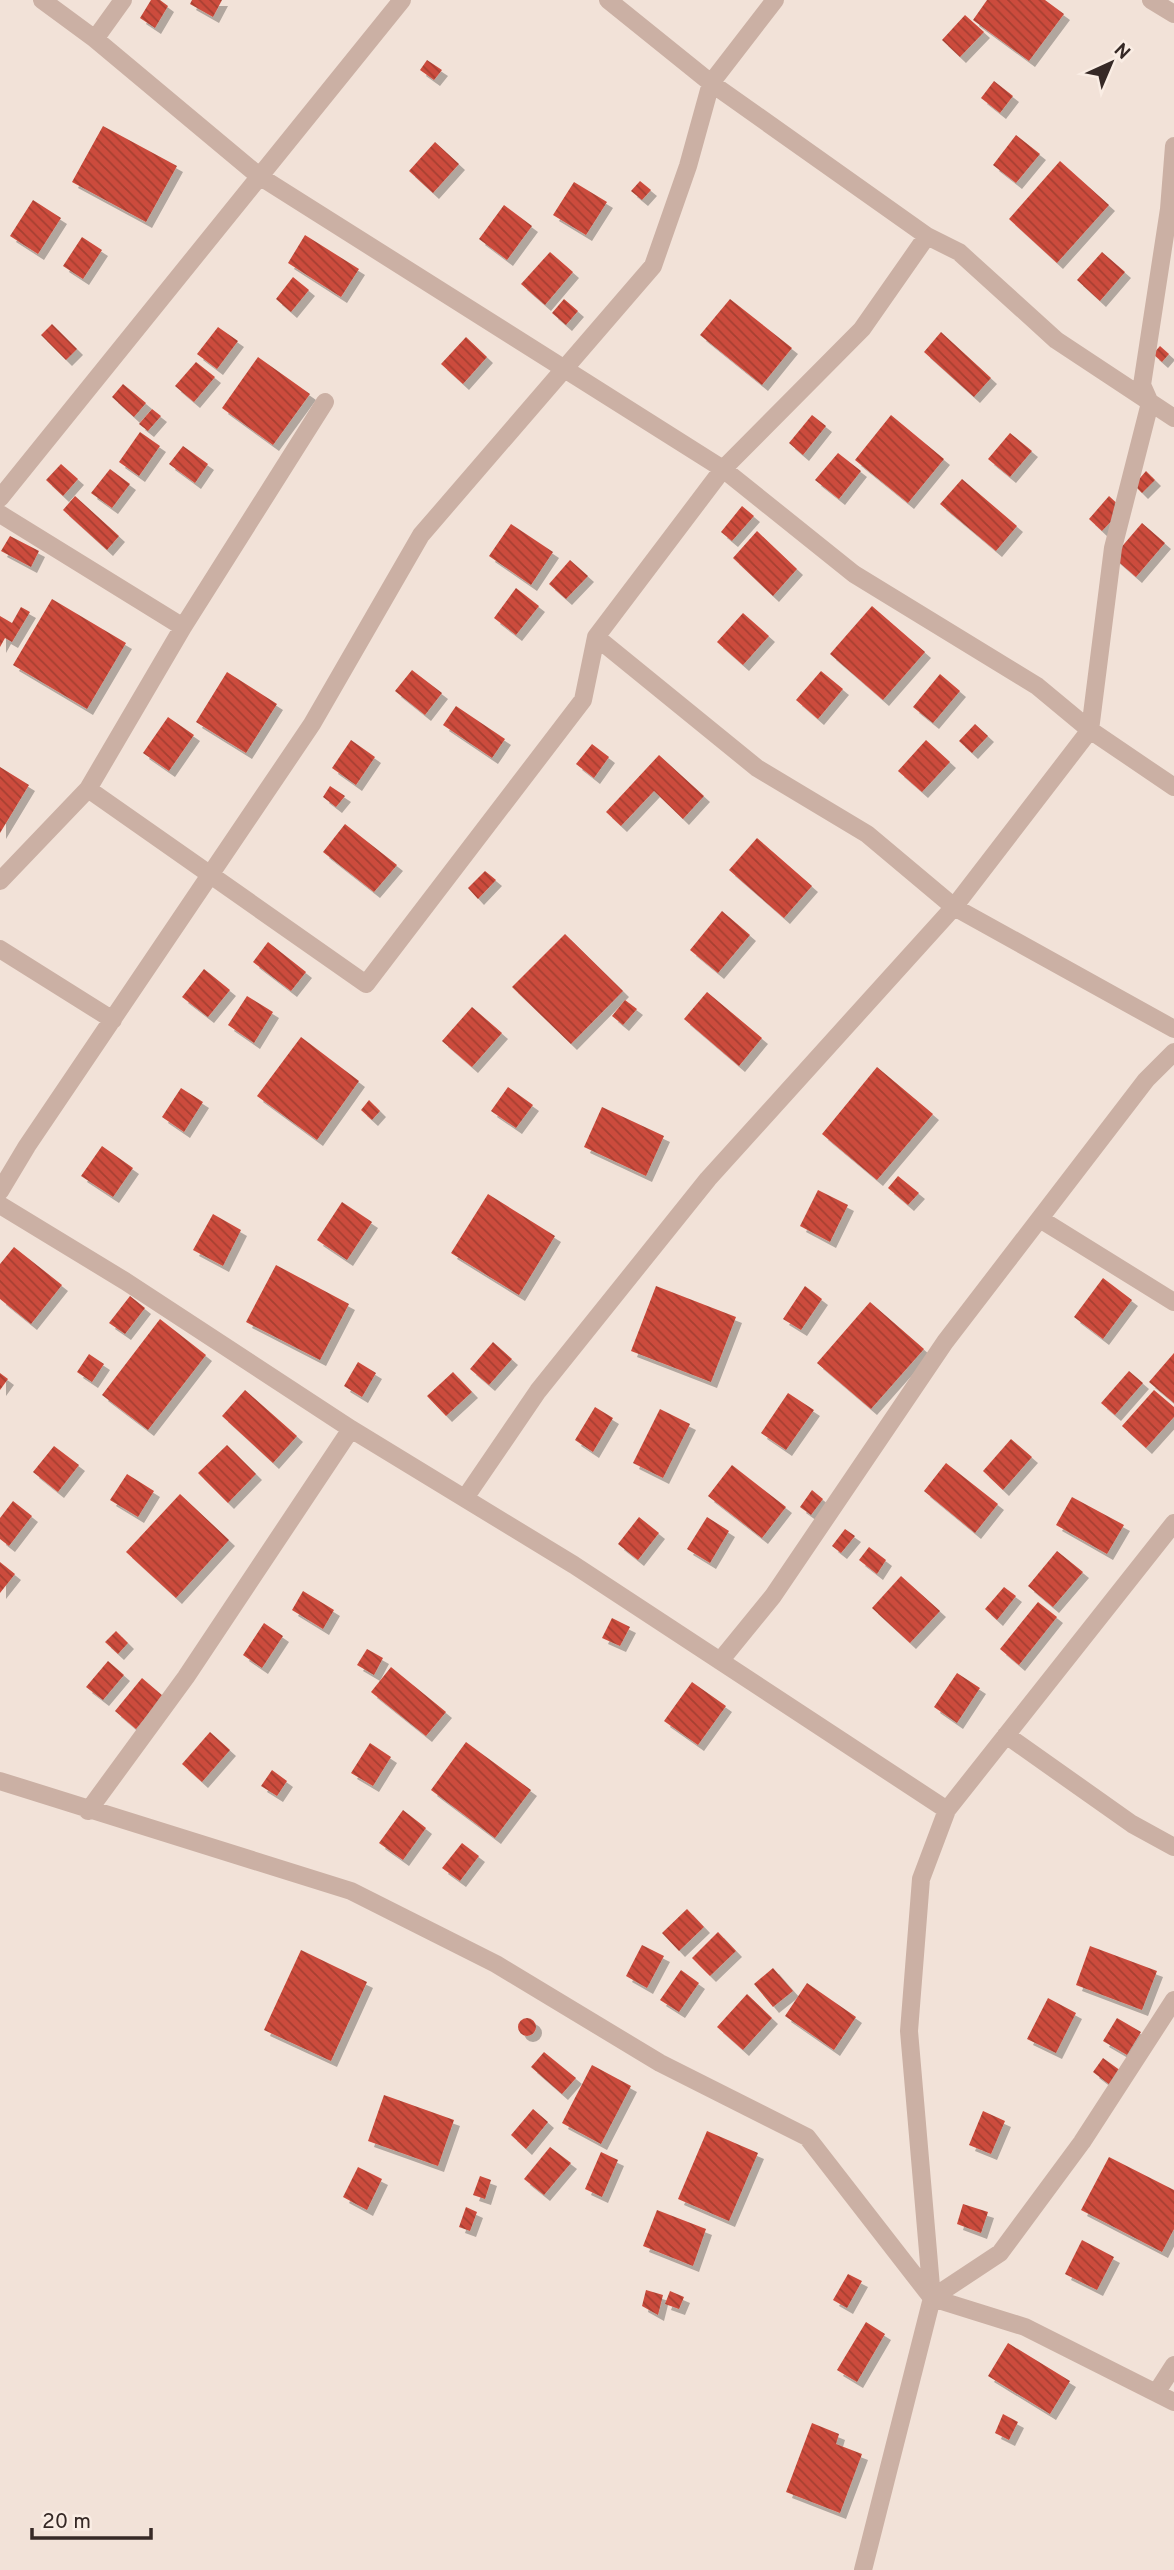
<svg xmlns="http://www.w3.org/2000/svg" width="1174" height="2570" font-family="Overpass,sans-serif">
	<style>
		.building { fill: url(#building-back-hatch); filter: url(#shadow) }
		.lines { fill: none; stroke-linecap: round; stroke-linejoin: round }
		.minor { stroke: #cbb0a4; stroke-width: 18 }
	</style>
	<defs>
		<pattern id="building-back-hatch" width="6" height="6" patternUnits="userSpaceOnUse" patternTransform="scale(1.75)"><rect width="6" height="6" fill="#cc4c3c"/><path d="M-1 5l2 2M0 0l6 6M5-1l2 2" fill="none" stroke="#a63f32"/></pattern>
		<filter id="shadow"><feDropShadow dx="6" dy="6" stdDeviation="0" flood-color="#0004"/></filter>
	</defs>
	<rect width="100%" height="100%" fill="#f2e2d8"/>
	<path class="building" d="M151 0H160L168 6 155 28 140 18Z
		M192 0H222L213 17 190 4Z
		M987 0H1045L1064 14 1029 61 973 20Z
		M965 15 984 32 960 57 942 40Z
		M427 60 442 70 434 80 420 70Z
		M994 81 1013 96 1000 113 981 98Z
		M103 126 177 166 146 222 72 182Z
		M1016 135 1040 154 1016 183 993 165Z
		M435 142 459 164 433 193 409 171Z
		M1060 161 1109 205 1057 263 1009 219Z
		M640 181 651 190 642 200 631 191Z
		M574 182 607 202 586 235 553 215Z
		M33 200 61 218 38 254 10 236Z
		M504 205 532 226 507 260 479 239Z
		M305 235 359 269 341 297 288 263Z
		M82 237 102 250 83 279 63 266Z
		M550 252 573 272 545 305 521 284Z
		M1102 252 1125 272 1100 301 1077 280Z
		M293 277 309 290 291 312 276 299Z
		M564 299 578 311 566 325 552 313Z
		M730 299 792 348 762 385 700 335Z
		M52 324 77 349 66 360 41 335Z
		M218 327 238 341 217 369 197 354Z
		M941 332 991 378 974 397 924 352Z
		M466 337 487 357 463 384 441 364Z
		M1160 346 1169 354 1162 362 1153 354Z
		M258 357 310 394 273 445 222 408Z
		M196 362 215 377 194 402 175 386Z
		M123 384 146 403 134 417 112 397Z
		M152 409 161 416 148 431 139 424Z
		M812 415 826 426 803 455 789 443Z
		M891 415 944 459 908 503 855 460Z
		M140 432 160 446 139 476 119 462Z
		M1010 433 1032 451 1010 477 988 459Z
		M183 446 208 464 195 483 169 464Z
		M838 453 861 471 839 499 815 480Z
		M61 464 78 479 63 496 46 480Z
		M110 469 130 484 112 508 91 493Z
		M1146 471 1155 480 1142 493 1134 485Z
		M962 479 1017 526 996 551 940 504Z
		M75 496 119 536 107 550 63 510Z
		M1109 496 1123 509 1102 531 1089 519Z
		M742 506 754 516 732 541 721 532Z
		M1142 523 1165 543 1136 577 1113 557Z
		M511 524 553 552 531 585 489 556Z
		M757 531 797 569 773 596 733 558Z
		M10 536 39 551 31 567 1 551Z
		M570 560 588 576 566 599 549 584Z
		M516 588 539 606 516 635 494 618Z
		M52 599 126 643 87 709 13 665Z
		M872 606 925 652 883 700 830 654Z
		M21 607 30 612 12 642 5 638 0 647V616L12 623Z
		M743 613 769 636 743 665 717 642Z
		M412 670 442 693 425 715 395 691Z
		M821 671 843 689 818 719 796 700Z
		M227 672 277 704 246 753 196 722Z
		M940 674 960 691 933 723 913 707Z
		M456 706 505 739 492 758 443 725Z
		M168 717 194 735 169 771 143 753Z
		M975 724 988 736 972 753 959 741Z
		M351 740 375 757 356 785 332 768Z
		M926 740 950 762 922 792 898 771Z
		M592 744 609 757 594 778 576 764Z
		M659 755 704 796 683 819 654 791 621 826 606 812Z
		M0 767 29 785 0 833Z
		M330 786 345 796 336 807 323 797Z
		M345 824 397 865 374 892 323 852Z
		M757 838 812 886 784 918 729 870Z
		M485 871 496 880 478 899 468 888Z
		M722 911 750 935 718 973 690 950Z
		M565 934 623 991 571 1044 512 987Z
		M268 942 306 972 291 991 253 962Z
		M204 969 230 990 208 1017 182 997Z
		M707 992 762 1038 739 1066 684 1019Z
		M247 996 273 1012 254 1043 228 1025Z
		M625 1000 637 1009 623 1025 612 1016Z
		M472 1007 502 1033 472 1067 442 1041Z
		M301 1037 359 1081 317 1140 257 1096Z
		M877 1067 933 1114 877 1180 822 1134Z
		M508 1087 533 1105 516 1128 491 1111Z
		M181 1088 203 1102 184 1132 162 1117Z
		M369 1100 380 1111 372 1120 361 1110Z
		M602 1107 664 1136 646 1176 584 1147Z
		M102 1146 133 1168 113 1197 81 1176Z
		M898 1176 919 1193 908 1205 888 1188Z
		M818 1190 848 1205 830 1242 800 1226Z
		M488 1194 555 1236 519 1295 451 1253Z
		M342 1202 372 1222 347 1260 317 1240Z
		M213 1214 241 1230 223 1266 193 1250Z
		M14 1247 62 1285 31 1324 0 1299V1264Z
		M276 1265 349 1304 320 1360 246 1322Z
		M1103 1278 1132 1300 1103 1339 1074 1317Z
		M656 1286 736 1317 711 1382 631 1351Z
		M805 1286 822 1299 801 1330 783 1319Z
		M130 1296 145 1308 125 1334 109 1323Z
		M870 1302 924 1349 871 1409 817 1363Z
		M160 1319 206 1355 148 1430 102 1395Z
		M493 1342 512 1359 489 1385 470 1369Z
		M1174 1353V1403L1149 1382Z
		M89 1354 104 1364 92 1382 77 1372Z
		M358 1362 376 1373 362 1397 344 1386Z
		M1129 1371 1143 1383 1115 1415 1101 1403Z
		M453 1372 472 1392 446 1416 427 1396Z
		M0 1373 8 1379 0 1390Z
		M245 1390 297 1436 273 1463 222 1416Z
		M1154 1390 1174 1407V1417L1146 1448 1122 1426Z
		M788 1393 814 1410 786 1450 761 1433Z
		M595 1407 613 1418 593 1452 575 1440Z
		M660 1409 690 1424 663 1478 633 1463Z
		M1011 1439 1032 1457 1003 1490 983 1471Z
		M227 1445 256 1474 228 1503 198 1473Z
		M54 1446 79 1465 58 1492 33 1472Z
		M946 1463 998 1504 975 1533 924 1491Z
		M732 1465 786 1507 762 1538 708 1496Z
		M127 1474 154 1491 138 1517 110 1500Z
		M812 1490 823 1499 811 1515 800 1507Z
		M180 1494 229 1540 176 1598 126 1552Z
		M1072 1497 1124 1525 1107 1554 1056 1525Z
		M13 1501 32 1516 9 1546 0 1539V1518Z
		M639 1517 659 1533 638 1560 618 1544Z
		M707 1517 729 1531 710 1563 687 1549Z
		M845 1529 855 1536 841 1553 832 1546Z
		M869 1547 886 1560 877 1574 859 1560Z
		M1057 1551 1083 1572 1053 1607 1028 1586Z
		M0 1562 15 1574 0 1593Z
		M901 1576 940 1611 910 1643 872 1608Z
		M1004 1587 1016 1596 997 1620 985 1609Z
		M303 1591 334 1610 323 1629 292 1610Z
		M1038 1602 1057 1617 1019 1665 1000 1649Z
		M612 1618 630 1627 620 1646 602 1638Z
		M264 1623 283 1636 262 1668 243 1655Z
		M116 1631 128 1643 118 1654 105 1642Z
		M367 1649 383 1658 374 1675 357 1665Z
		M108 1661 124 1675 103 1700 86 1687Z
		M391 1667 446 1712 426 1736 371 1692Z
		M957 1673 980 1688 957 1723 934 1707Z
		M142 1678 163 1696 136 1729 115 1711Z
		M692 1682 726 1706 698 1745 664 1721Z
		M210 1732 230 1750 202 1782 182 1764Z
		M466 1742 531 1790 495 1838 431 1790Z
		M370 1743 391 1757 373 1786 351 1773Z
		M272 1770 287 1781 277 1796 261 1786Z
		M403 1810 426 1828 403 1860 379 1843Z
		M462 1843 479 1856 460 1881 442 1868Z
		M687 1909 704 1927 679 1951 662 1933Z
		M718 1932 736 1951 710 1976 692 1958Z
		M642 1945 664 1956 647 1988 626 1976Z
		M1090 1946 1157 1971 1142 2010 1076 1985Z
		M301 1950 367 1982 331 2061 264 2030Z
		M773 1968 793 1991 773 2007 754 1984Z
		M681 1970 699 1983 679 2012 660 2000Z
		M807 1983 856 2017 834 2050 785 2016Z
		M747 1994 772 2018 743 2050 717 2027Z
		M1048 1998 1076 2013 1056 2053 1027 2039Z
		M1117 2018 1141 2032 1127 2055 1103 2041Z
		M518 2027a9 9 0 1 1 18 0a9 9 0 1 1-18 0Z
		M544 2052 576 2078 562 2094 531 2067Z
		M1103 2058 1121 2071 1110 2085 1093 2072Z
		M592 2065 631 2086 601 2144 562 2123Z
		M384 2095 454 2120 438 2166 368 2141Z
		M533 2109 548 2122 526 2149 511 2135Z
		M983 2111 1005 2121 991 2154 969 2145Z
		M707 2131 758 2153 729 2221 678 2199Z
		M550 2147 571 2163 544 2195 524 2179Z
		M601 2152 618 2160 602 2197 585 2189Z
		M1109 2157 1174 2190V2229L1162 2252 1081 2210Z
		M358 2167 382 2179 367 2210 343 2197Z
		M480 2176 491 2180 485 2199 473 2195Z
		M963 2204 988 2212 981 2233 957 2224Z
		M466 2207 477 2212 470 2231 459 2227Z
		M657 2210 706 2229 693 2266 643 2246Z
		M1082 2240 1114 2257 1097 2290 1065 2274Z
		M848 2274 862 2281 847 2308 833 2300Z
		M646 2290 663 2295 658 2315 642 2306Z
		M670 2291 684 2297 679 2309 665 2304Z
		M866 2322 885 2334 857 2382 837 2370Z
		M1008 2343 1070 2381 1050 2414 988 2376Z
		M1003 2414 1018 2422 1009 2440 995 2433Z
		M812 2423 839 2434 836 2444 862 2454 840 2513 786 2492Z"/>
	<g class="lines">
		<path class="minor" d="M42 0 95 39 259 176 723 469 854 574 1037 686 1090 730 1174 787
			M608 0 711 83 927 236 959 252 1056 340 1174 418
			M1151 0 1174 14
			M95 39 123 0
			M0 498 402 0
			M0 514 183 627
			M596 637 757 768 867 834 954 907 1174 1029
			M88 789 366 984 583 700 596 637 723 469 862 329 927 236
			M0 881 88 789 183 627 325 402
			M0 949 113 1020
			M0 1191 27 1146 312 724 421 535 653 266 688 166 711 83 775 0
			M0 1205 125 1281 351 1429 574 1565 947 1810
			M1040 1219 1174 1302
			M465 1498 538 1391 708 1179 954 907 1090 730 1113 548 1150 403 1142 385 1169 209 1174 146
			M720 1661 773 1596 945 1342 1146 1080 1174 1052
			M1006 1735 1132 1824 1174 1847
			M0 1781 351 1891 496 1964 660 2063 807 2137 932 2298 1025 2327 1174 2402
			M88 1811 186 1677 351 1429
			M932 2298 1000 2253 1082 2142 1174 2000
			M1156 2393 1174 2365
			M863 2570 932 2298 909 2031 921 1879 947 1810 1174 1523"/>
	</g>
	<g transform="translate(1111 63) rotate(44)" stroke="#faede4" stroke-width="5" paint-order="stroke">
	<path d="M0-5L12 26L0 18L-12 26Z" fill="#362926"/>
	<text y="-10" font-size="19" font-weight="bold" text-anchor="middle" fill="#362926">N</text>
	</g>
	<path d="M32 2528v10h119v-10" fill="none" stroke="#362926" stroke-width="3.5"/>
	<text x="42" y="2528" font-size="21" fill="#362926" stroke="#faede4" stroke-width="5" paint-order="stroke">20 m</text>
</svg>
